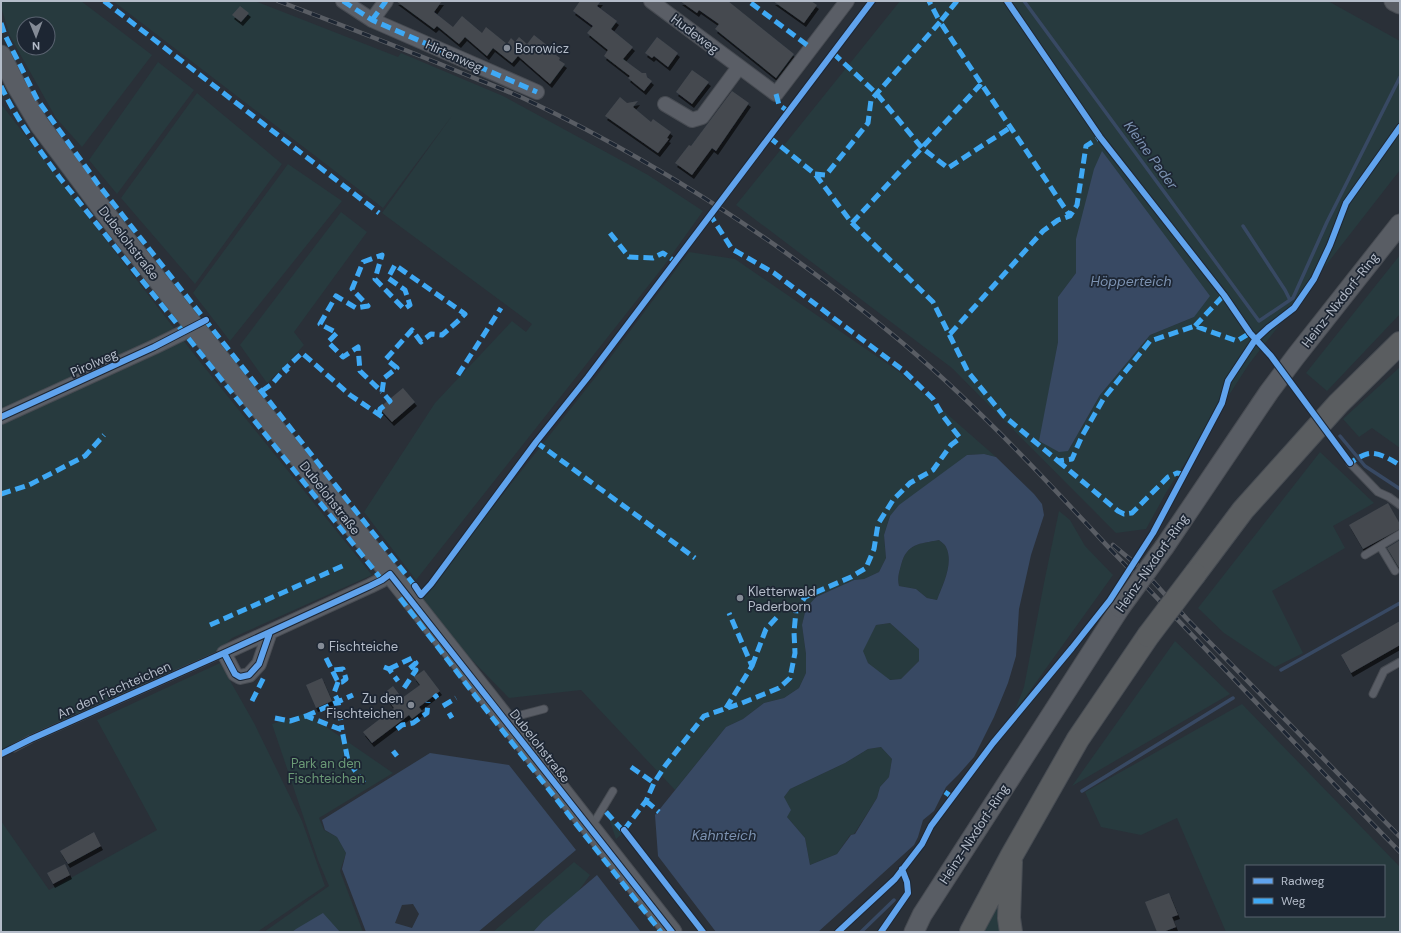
<svg xmlns="http://www.w3.org/2000/svg" width="1401" height="933" font-family="'DM Sans',sans-serif">
	<style>
		.green { fill: #273a3e; fill-rule: evenodd }
		.water { fill: #384963; fill-rule: evenodd }
		.lines { fill: none; stroke-linecap: round; stroke-linejoin: round }
		.stream { stroke: #384963; stroke-width: 3.5 }
		.building { fill: #444950; filter: url(#shadow) }
		.lane-casing { stroke: #484c53; stroke-width: 9 }
		.street-casing { stroke: #484c53; stroke-width: 16 }
		.secondary-casing { stroke: #484c53; stroke-width: 21 }
		.highway-casing { stroke: #474c53; stroke-width: 24 }
		.lane { stroke: #5a5e66; stroke-width: 7 }
		.street { stroke: #5a5e66; stroke-width: 14 }
		.secondary { stroke: #595d64; stroke-width: 19 }
		.highway { stroke: #5a5d60; stroke-width: 22 }
		.rail-casing { stroke: #595d64; stroke-width: 4.5 }
		.rail { stroke: #1d2633; stroke-width: 3; stroke-dasharray: 9; stroke-linecap: butt }
		.secondary-bridge-casing { stroke: #484c53; stroke-width: 21; stroke-linecap: butt }
		.highway-bridge-casing { stroke: #474c53; stroke-width: 24; stroke-linecap: butt }
		.secondary-bridge { stroke: #595d64; stroke-width: 19 }
		.highway-bridge { stroke: #5a5d60; stroke-width: 22 }
		.quiet { stroke: #3fa9f5; stroke-width: 5; stroke-dasharray: 10 5; stroke-linecap: butt }
		.cycleway-casing { stroke: #1d2633; stroke-width: 8 }
		.cycleway { stroke: #60a3ed; stroke-width: 6 }
		.poi-dot { fill: #848b96; stroke: #1d2633; stroke-width: 1.5 }
		.labels { text-anchor: middle; dominant-baseline: central; stroke-width: 3.5; stroke-linejoin: round; paint-order: stroke }
		.street-label { font-size: 13px; fill: #b4bcc9; stroke: #1d2633 }
		.poi-label { font-size: 13px; fill: #b4bcc9; stroke: #1d2633; text-anchor: start }
		.park-label { font-size: 13px; fill: #6b9a76; stroke: #1d2633 }
		.water-label { font-size: 14px; font-style: italic; fill: #7c92b1; stroke: #1d2633 }
	</style>
	<defs>
		<filter id="shadow"><feDropShadow dx="2" dy="4" stdDeviation="0" flood-color="#0009"/></filter>
	</defs>
	<rect width="100%" height="100%" fill="#2a3038"/>
	<path class="green" d="M1 1H81L152 55 82 147 56 118 10 36 1 7ZM24 24H48V48H24Z
		M113 1H255L398 57 532 159 398 57 401 53 503 96 648 175 703 211 663 267 416 580 364 512 435 403 512 321 526 332 532 324 382 213 454 113 383 208Z
		M900 1H1328L1400 41V170L1249 364 1167 491 1146 529 1116 533 952 368 736 205ZM1076 273 1194 317 1150 335 1100 395 1068 451 1040 441 1058 342V297Z
		M158 62 194 90 117 194 89 160Z
		M197 93 282 164 195 284 121 198Z
		M1 104 197 358 372 575 232 638 213 656 1 750Z
		M288 164 342 201 230 341 193 293Z
		M341 212 367 232 294 332 304 345 284 367 267 383 240 345Z
		M689 252 735 259 898 371 996 457 984 454 967 455 890 516 884 535 886 558 879 572 864 579 854 580 816 597 806 608 802 625 806 654V673L799 688 784 698 764 703 743 719 726 727 675 790 581 690 509 698 467 655 420 599 598 374Z
		M1400 255V314L1327 391 1306 373Z
		M1400 367V448L1372 428 1359 437 1343 419Z
		M1320 452 1374 503 1333 526 1345 548 1272 591 1303 653 1275 667 1224 633 1198 608Z
		M1059 511 1070 520 1085 546 1113 575 1014 713 1024 687 1044 583Z
		M939 540C941 542 945 544 946 547 954 563 943 584 937 600L927 598 916 589 899 586C897 578 899 573 901 565 907 543 919 544 939 540Z
		M890 623 919 649V661L901 679 889 680 868 663 862 651 876 625Z
		M1175 641 1230 694 1072 786Z
		M220 663 254 723 302 821 325 886 257 932H1V821L49 890 157 830 97 720Z
		M1242 704 1400 867V932H1226L1177 818 1141 835 1101 827 1085 792ZM1246 866H1384V916H1246Z
		M306 713 393 773 319 818 324 830 337 837 346 853 340 871 363 932H264L329 886 318 860 272 724Z
		M881 747 892 759 889 777 880 787 877 798 854 834 850 835 837 854 810 865 805 838 787 817 784 797 790 789 845 763 868 749Z
		M611 819 622 834 616 839 610 821Z
		M574 862 590 875 549 932H493Z
		M1000 899 1004 932H982Z"/>
	<path class="water" d="M1102 151 1210 296 1194 317 1150 335 1100 395 1068 451 1059 452 1039 441 1058 342V297L1076 273V239L1094 169Z
		M984 454 996 457 1034 494 1042 504 1044 515 1031 555 1019 609 1016 656 1008 683 994 717 974 757 959 774 946 787 934 811 923 820 918 837 914 845 818 932H716L658 856 655 815 726 727 743 719 764 703 784 698 799 688 806 673V654L802 625 806 608 816 597 854 580 864 579 879 572 886 558 884 535 890 516 899 505 967 455ZM939 540C941 542 945 544 946 547 954 563 943 584 937 600L927 598 916 589 899 586C897 578 899 573 901 565 907 543 919 544 939 540ZM890 623 919 649V661L901 679 890 680 868 663 863 651 876 625ZM881 747 892 759 889 777 880 787 877 798 855 834 851 835 837 854 810 865 805 838 787 817 791 810 784 797 790 789 845 763 868 749Z
		M430 753 509 765 576 850 478 932H366L342 869 346 853 337 837 325 830 322 820ZM413 904 419 914 412 928 395 923 402 905Z
		M597 875 641 932H533L543 921Z
		M323 913 340 932H292L296 929Z"/>
	<g class="lines">
		<path class="stream" d="M1024 1 1259 321 1293 298 1327 222 1400 77
			M1243 226 1285 290 1290 300
			M1340 436 1365 466 1400 489
			M1281 670 1400 603
			M1082 791 1233 698
			M861 932 894 900"/>
	</g>
	<path class="building" d="M396 1H442L434 12 453 27 462 16 482 33 486 27 507 44 511 38 515 42 519 37 527 44 534 35 553 50 552 52 560 58 559 60 565 64 550 84 518 56 512 63 493 48 487 56 465 37 459 44 437 26 434 29Z
		M580 1H601L597 6 617 21 611 29 633 47 623 59 642 73H646L647 77 652 81 644 91 628 78 630 76 604 56 608 50 587 33 593 26 573 11Z
		M680 1H728L794 54 776 78 715 29 719 24 699 10 697 13Z
		M773 1H811L817 5 804 23Z
		M240 6 249 13 241 22 232 15Z
		M657 37 678 53 668 67 654 56 652 58 645 53Z
		M692 70 709 82 692 104 676 92Z
		M732 91 749 103 716 151 712 148 692 175 675 163 689 145 691 146Z
		M620 97 627 103 638 101 633 107 651 122 653 119 671 132 667 138 669 139 658 153 605 116Z
		M403 388 415 402 392 422 379 408Z
		M1388 503 1400 524V529L1363 549 1349 525Z
		M1400 540V576L1399 574V568L1387 548Z
		M1400 621V645L1351 673 1341 655Z
		M424 670 440 691 419 707 422 711 412 719 409 715 372 743 363 732 394 708 383 694 393 686 402 698 420 685 414 677Z
		M322 678 332 701 316 708 306 685Z
		M94 832 101 846 68 864 60 851Z
		M65 864 70 875 53 884 47 873Z
		M1169 893 1178 915 1172 917 1176 927 1163 932H1157L1145 902Z"/>
	<g class="lines">
		<defs>
			<path id="lane" d="M1350 463 1378 492 1389 497 1400 505
				M1380 546 1395 571
				M1365 555 1400 534
				M1373 694 1384 671 1400 662
				M506 719 544 709
				M14 748 31 739 224 653
				M592 826 613 791"/>
			<path id="street" d="M343 1 372 20 537 92
				M651 1 776 94 847 1
				M372 20 386 1
				M665 104 692 120 702 117 739 67
				M1 417 154 347 195 327
				M270 632 259 664 249 675 240 677 235 674 224 653 370 586 382 580 390 574"/>
			<path id="secondary" d="M1394 1 1400 4
				M1 55 16 85 39 124 115 226 487 696 672 932
				M1165 546 1269 392 1296 356 1400 224
				M914 932 922 915 1120 608"/>
			<path id="highway" d="M1195 574 1243 510 1296 451 1338 404 1400 343
				M971 932 1012 855 1078 739 1148 636
				M1011 932 1009 918 1011 862"/>
		</defs>
		<use href="#lane" class="lane-casing"/>
		<use href="#street" class="street-casing"/>
		<use href="#secondary" class="secondary-casing"/>
		<use href="#highway" class="highway-casing"/>
		<use href="#lane" class="lane"/>
		<use href="#street" class="street"/>
		<use href="#secondary" class="secondary"/>
		<use href="#highway" class="highway"/>
		<defs>
			<path id="rail" d="M278 1C336 23 394 45 452 69 476 79 501 88 525 99 656 161 780 242 893 335 972 400 1042 476 1112 551 1208 651 1303 753 1400 852
				M1113 545 1142 569 1187 619 1400 837"/>
		</defs>
		<use href="#rail" class="rail-casing"/>
		<use href="#rail" class="rail"/>
		<defs>
			<path id="secondary-bridge" d="M1120 608 1165 546"/>
			<path id="highway-bridge" d="M1148 636 1195 574"/>
		</defs>
		<use href="#secondary-bridge" class="secondary-bridge-casing"/>
		<use href="#highway-bridge" class="highway-bridge-casing"/>
		<use href="#secondary-bridge" class="secondary-bridge"/>
		<use href="#highway-bridge" class="highway-bridge"/>
		<path class="quiet" d="M104 1 379 213
			M343 1 372 20 537 92
			M957 1 940 22 1070 216
			M751 3 811 48
			M372 20 386 1
			M1 23 5 35 37 99 98 184 415 586H418
			M833 53 877 94 922 148 948 168 1011 127
			M1 86C16 119 39 149 60 178L382 580
			M776 94 779 105 788 111
			M769 137 815 174 852 223 933 302 968 372 1004 416 1058 461 1072 459 1082 436 1104 398 1150 341 1195 326 1237 341 1250 333
			M815 174 826 175 868 123 871 100 940 22 929 1
			M852 223 981 84
			M610 233 629 257 653 258 663 253 676 262
			M1195 326 1224 295
			M950 334 1043 231 1058 220 1070 216 1077 205 1086 146 1100 137
			M288 372 285 369 302 353 350 395 384 418
			M458 375 501 308
			M262 391 272 384 285 369 284 367
			M379 414 380 409 390 401 382 392 384 378 397 368 386 359 412 330 421 342 431 334 442 335 458 321 465 314 395 265 388 278 405 290 410 305 404 309 375 279 382 255 363 262 352 289 368 306 356 308 336 296 320 324 337 333 328 342 343 357 358 347 360 371 382 392
			M536 442 695 558
			M1348 460 1350 463C1355 460 1362 455 1367 454 1378 451 1391 460 1400 465
			M1058 461 1118 511 1124 514 1132 513 1168 477 1177 473 1183 474
			M1 494 29 485 85 456 104 435
			M400 598 480 702 661 932
			M210 625 347 564
			M326 658 338 682H342L346 679 343 669 333 670
			M752 666 766 629 778 616
			M384 667 389 669 398 681
			M389 669 412 658 416 663 409 669 410 670H416L404 688
			M338 682 334 693 338 701 342 730
			M434 698 436 696 437 698
			M252 701 264 677
			M443 706 456 698
			M726 708 752 666 729 613
			M449 713 452 718
			M306 716 353 695
			M275 718 290 721 306 716 342 730 348 761 364 783
			M397 729 402 725 413 723 427 713 428 702
			M393 751 397 756
			M631 767 654 783
			M945 792 952 797
			M646 801 659 812
			M606 812 625 833
			M624 830 646 801 654 783 665 766 704 716 742 703 779 688 790 678 795 653 794 632 796 611 805 597 851 577 866 568 874 549 878 524 893 500 910 483 933 470 951 445 960 438 943 416 933 399 904 371 774 273 732 249 711 216"/>
		<defs>
			<path id="cycleway" d="M1007 1 1100 137 1224 295 1250 333 1271 356 1350 463
				M1 417 154 347 206 320
				M415 586 421 595 431 584 536 442 588 377 872 1
				M224 653 235 674 240 677 249 675 259 664 270 632
				M1 754 31 739 224 653 370 586 382 580 390 574 672 932
				M624 830 703 932
				M838 932 895 879 922 844 931 826 993 743 1072 648 1110 600 1153 533 1222 403 1228 381 1255 340 1268 328 1294 308 1314 279 1330 245 1346 203 1400 127
				M881 932 908 893 907 882 902 869"/>
		</defs>
		<use href="#cycleway" class="cycleway-casing"/>
		<use href="#cycleway" class="cycleway"/>
	</g>
	<g class="poi-dot">
		<circle cx="507" cy="48" r="4"/>
		<circle cx="740" cy="598" r="4"/>
		<circle cx="321" cy="646" r="4"/>
		<circle cx="411" cy="705" r="4"/>
	</g>
	<g class="labels">
		<g class="street-label">
			<text transform="translate(695 34) rotate(37)">Hudeweg</text>
			<text transform="translate(454 56) rotate(24)">Hirtenweg</text>
			<text transform="translate(129 243) rotate(52)">Dubelohstraße</text>
			<text transform="translate(1340 300) rotate(-52)">Heinz-Nixdorf-Ring</text>
			<text transform="translate(94 363) rotate(-24)">Pirolweg</text>
			<text transform="translate(330 498) rotate(52)">Dubelohstraße</text>
			<text transform="translate(1152 563) rotate(-55)">Heinz-Nixdorf-Ring</text>
			<text transform="translate(114 690) rotate(-24)">An den Fischteichen</text>
			<text transform="translate(540 746) rotate(52)">Dubelohstraße</text>
			<text transform="translate(974 834) rotate(-57)">Heinz-Nixdorf-Ring</text>
		</g>
		<g class="poi-label">
			<text x="515" y="48">Borowicz</text>
			<text x="748" y="591">Kletterwald<tspan x="748" dy="15">Paderborn</tspan></text>
			<text x="329" y="646">Fischteiche</text>
			<text x="403" y="698" text-anchor="end">Zu den<tspan x="403" dy="15">Fischteichen</tspan></text>
		</g>
		<g class="park-label">
			<text x="326" y="763">Park an den<tspan x="326" dy="15">Fischteichen</tspan></text>
		</g>
		<g class="water-label">
			<text transform="translate(1151 155) rotate(54)">Kleine Pader</text>
			<text x="1131" y="281">Höpperteich</text>
			<text x="724" y="835">Kahnteich</text>
		</g>
	</g>
	<rect width="1401" height="933" fill="none" stroke="#b4bcc9" stroke-width="4"/>
	<rect x="1245" y="865" width="140" height="52" fill="#1d2633" stroke="#59626f"/>
	<rect x="1253" y="878" width="20" height="6" fill="#60a3ed" stroke="#59626f"/>
	<text x="1281" y="885" font-size="12" fill="#b4bcc9">Radweg</text>
	<rect x="1253" y="898" width="20" height="6" fill="#3fa9f5" stroke="#59626f"/>
	<text x="1281" y="905" font-size="12" fill="#b4bcc9">Weg</text>
	<g transform="translate(36 36) rotate(179)"><circle r="19" fill="#1d2633" stroke="#59626f"/>
	<path d="M0-3L7 15L0 10L-7 15Z" fill="#848b96"/>
	<text y="-6" font-size="11" font-weight="bold" text-anchor="middle" fill="#b4bcc9">N</text>
	</g>
</svg>
